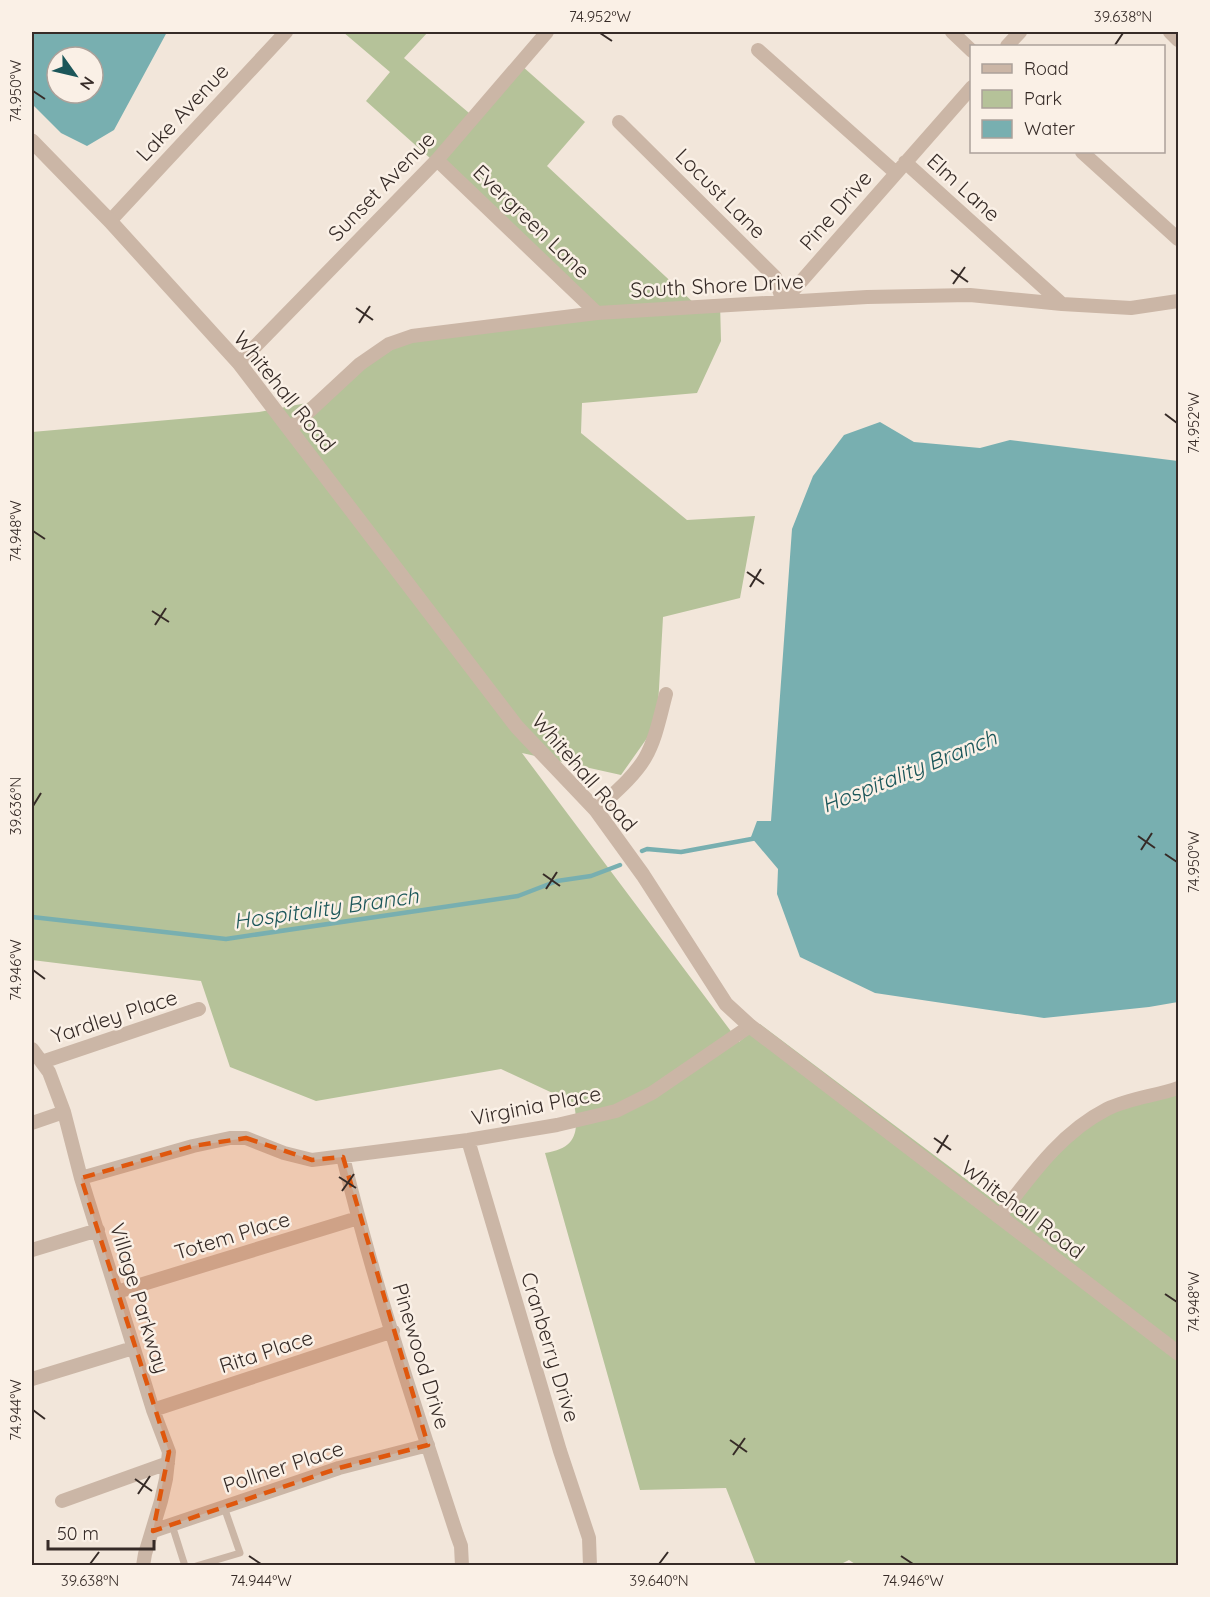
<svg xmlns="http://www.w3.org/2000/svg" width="1210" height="1597" font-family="Quicksand,sans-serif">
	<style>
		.green { fill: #b5c299 }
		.water { fill: #78afb0; fill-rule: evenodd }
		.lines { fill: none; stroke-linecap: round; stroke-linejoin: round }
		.stream { stroke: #78afb0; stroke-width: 4.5 }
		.service { stroke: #cbb6a6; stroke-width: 7 }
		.minor { stroke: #cbb6a6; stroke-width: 14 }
		.tertiary { stroke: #cbb6a6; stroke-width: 15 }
		.marked { fill: #df570d; fill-opacity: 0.2; stroke: #df570d; stroke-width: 4.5; stroke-dasharray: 12 8; stroke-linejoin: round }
		.ticks { fill: none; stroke: #362b27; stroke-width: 2 }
		.labels { text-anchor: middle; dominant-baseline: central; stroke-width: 5; stroke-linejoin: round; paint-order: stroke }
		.street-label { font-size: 21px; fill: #362b27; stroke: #faf0e6 }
		.water-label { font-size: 22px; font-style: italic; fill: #1b5659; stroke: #faf0e6 }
		.neatline { fill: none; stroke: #362b27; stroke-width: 2 }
		.ticks-label { font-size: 15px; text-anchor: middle; fill: #362b27 }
	</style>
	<rect width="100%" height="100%" fill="#f2e6da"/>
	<path class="green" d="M343 32H428L404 58 475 118 522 66 585 122 547 166 695 304 720 302 721 341 697 393 582 403 581 433 687 520 755 516 740 598 663 617 657 724 621 775 522 753 739 1042 760 1024 1007 1210 1103 1105 1178 1084V1565L858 1566 849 1560 839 1565H756L726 1488 640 1490 545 1153C577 1148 579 1132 574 1103L501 1069 316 1101 230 1067 201 981 32 960V432L259 412 312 402 413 336 600 310 366 101 390 72Z"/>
	<path class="water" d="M32 32H167L114 130 87 146 61 133 32 104ZM57 57H93V93H57Z
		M880 422 914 442 980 448 1010 440 1178 461V1002L1149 1007 1044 1018 875 993 800 957 777 894 778 869 751 837 757 821H771L792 529 813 476 844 435Z"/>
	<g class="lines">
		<path class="stream" d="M642 851 647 849 681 852 757 838
			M32 917 226 939 518 896 557 881 591 876 620 865"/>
		<path class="service" d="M172 1525 185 1566
			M196 1566 240 1553 224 1507"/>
		<path class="minor" d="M952 32 972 51
			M1170 32 1178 40
			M1007 46 1020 32
			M758 50 896 173
			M619 122 775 277 783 302
			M1082 152 1178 239
			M437 160 597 313
			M905 162 1062 304
			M110 221 286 32
			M783 302 972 87
			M239 363 437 160 547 32
			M290 429 360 364 389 344 412 336 597 313 867 297 970 295 1062 304 1131 308 1178 301
			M596 810C613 794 633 778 645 758 656 739 660 716 666 694
			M32 1049 49 1072 64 1112 81 1178 153 1410 169 1452 166 1479 161 1501 145 1554 143 1566
			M42 1062 199 1009
			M32 1123 64 1112
			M468 1140 560 1451 589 1538 590 1566
			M343 1157C374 1285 416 1410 457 1535L461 1546 462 1566
			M81 1178 193 1146 230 1138H246L284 1153 312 1160 468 1140 557 1125 616 1111 652 1093 750 1026
			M999 1217C1030 1177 1060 1133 1107 1109 1129 1098 1155 1096 1178 1088
			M32 1250 98 1230
			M117 1292 358 1218
			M32 1379 133 1348
			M153 1410 393 1331
			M62 1501 168 1463
			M153 1531 339 1468 428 1445"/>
		<path class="tertiary" d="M32 141 110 221 239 363 517 727 596 810 643 875 726 1004 750 1026 1178 1353"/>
	</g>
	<path class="marked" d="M246 1138 312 1160 343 1157 428 1445 339 1468 153 1531 169 1452 81 1178 193 1146Z"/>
	<path class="ticks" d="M600 33 612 41M1115 45 1123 33M33 91 45 99M951 270 968 282M953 284 965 267M356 308 373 320M359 323 370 306M1165 414 1177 423M33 531 45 539M747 572 764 584M750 587 761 569M152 611 169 622M155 625 166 608M33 806 41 793M1138 836 1155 848M1141 850 1152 833M1165 854 1177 862M543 874 560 886M546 889 557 872M33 970 45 979M934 1138 951 1150M937 1153 948 1135M339 1177 356 1188M342 1191 354 1174M1165 1294 1177 1302M33 1410 45 1419M730 1440 747 1452M733 1455 745 1438M135 1479 152 1491M138 1494 150 1476M249 1556 261 1564M901 1556 913 1564M90 1564 99 1552M659 1564 668 1552"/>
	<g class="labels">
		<g class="street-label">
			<text transform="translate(182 112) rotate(-47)">Lake Avenue</text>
			<text transform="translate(381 186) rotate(-46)">Sunset Avenue</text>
			<text transform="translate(964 187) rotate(42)">Elm Lane</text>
			<text transform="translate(721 193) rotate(45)">Locust Lane</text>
			<text transform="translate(835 210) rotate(-49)">Pine Drive</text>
			<text transform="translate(532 221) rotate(44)">Evergreen Lane</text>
			<text transform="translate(717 285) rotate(-3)">South Shore Drive</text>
			<text transform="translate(285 391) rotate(51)">Whitehall Road</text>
			<text transform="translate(585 772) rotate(49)">Whitehall Road</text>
			<text transform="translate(114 1016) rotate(-18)">Yardley Place</text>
			<text transform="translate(536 1105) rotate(-11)">Virginia Place</text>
			<text transform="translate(1023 1209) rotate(37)">Whitehall Road</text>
			<text transform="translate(232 1235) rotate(-17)">Totem Place</text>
			<text transform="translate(140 1298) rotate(73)">Village Parkway</text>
			<text transform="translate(551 1347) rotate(73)">Cranberry Drive</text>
			<text transform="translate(266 1351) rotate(-18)">Rita Place</text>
			<text transform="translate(422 1356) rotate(73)">Pinewood Drive</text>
			<text transform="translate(283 1466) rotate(-18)">Pollner Place</text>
		</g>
		<g class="water-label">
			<text transform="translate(909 771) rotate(-22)">Hospitality Branch</text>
			<text transform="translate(326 908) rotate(-8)">Hospitality Branch</text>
		</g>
	</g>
	<rect width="1210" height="1597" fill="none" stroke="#faf0e6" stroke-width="66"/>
	<rect x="970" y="45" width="195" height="108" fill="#faf0e6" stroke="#aca19a" stroke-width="1.5"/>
	<rect x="982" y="64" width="30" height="9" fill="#cbb6a6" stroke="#aca19a" stroke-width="1.5"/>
	<text x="1024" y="75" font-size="18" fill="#362b27">Road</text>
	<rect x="982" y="90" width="30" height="18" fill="#b5c299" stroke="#aca19a" stroke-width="1.5"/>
	<text x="1024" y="105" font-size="18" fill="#362b27">Park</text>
	<rect x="982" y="120" width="30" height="18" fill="#78afb0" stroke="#aca19a" stroke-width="1.5"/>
	<text x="1024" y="135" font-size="18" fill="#362b27">Water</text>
	<g transform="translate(75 75) rotate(124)"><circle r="28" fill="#faf0e6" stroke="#aca19a" stroke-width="1.5"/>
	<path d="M0-4.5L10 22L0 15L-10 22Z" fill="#1b5659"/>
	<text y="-9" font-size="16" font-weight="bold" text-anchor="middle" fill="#362b27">N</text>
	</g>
	<path d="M48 1540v9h106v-9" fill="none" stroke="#362b27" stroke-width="3"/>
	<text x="57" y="1540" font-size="18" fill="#362b27" stroke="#faf0e6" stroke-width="4.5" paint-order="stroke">50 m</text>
	<rect x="33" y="33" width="1144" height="1531" class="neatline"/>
	<g class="ticks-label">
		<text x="600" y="22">74.952°W</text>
		<text x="1123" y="22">39.638°N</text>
		<text transform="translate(16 91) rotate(-90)" y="5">74.950°W</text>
		<text transform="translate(1194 423) rotate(-90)" y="5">74.952°W</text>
		<text transform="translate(16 531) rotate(-90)" y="5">74.948°W</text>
		<text transform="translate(16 806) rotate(-90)" y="5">39.636°N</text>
		<text transform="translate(1194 862) rotate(-90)" y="5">74.950°W</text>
		<text transform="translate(16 970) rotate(-90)" y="5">74.946°W</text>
		<text transform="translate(1194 1302) rotate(-90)" y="5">74.948°W</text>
		<text transform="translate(16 1410) rotate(-90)" y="5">74.944°W</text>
		<text x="90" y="1586">39.638°N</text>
		<text x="261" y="1586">74.944°W</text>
		<text x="659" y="1586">39.640°N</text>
		<text x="913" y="1586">74.946°W</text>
	</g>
</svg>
